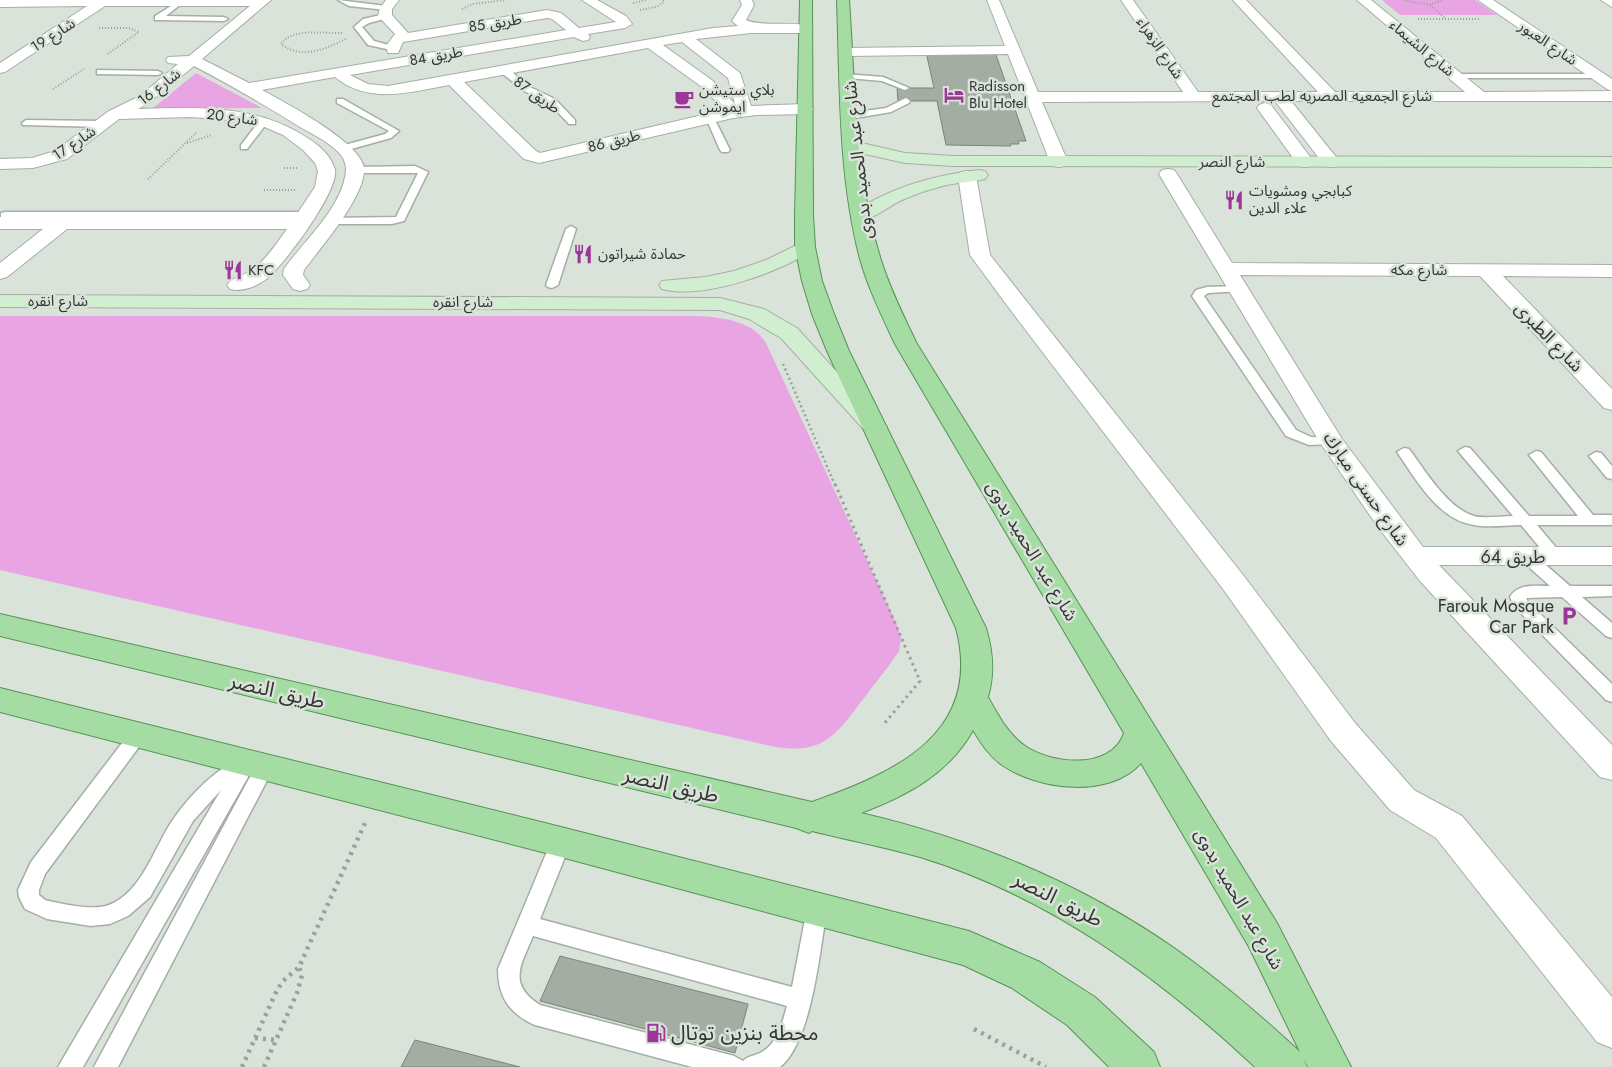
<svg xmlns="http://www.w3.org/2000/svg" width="1612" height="1067" font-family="Jost,'Noto Sans Arabic',sans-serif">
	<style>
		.green { fill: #e8a4e3 }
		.building { fill: #a4ada3; stroke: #7b837b }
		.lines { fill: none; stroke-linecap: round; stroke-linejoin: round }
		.lane-casing { stroke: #a5aea5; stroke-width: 3 }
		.street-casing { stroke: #a5aea5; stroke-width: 2 }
		.secondary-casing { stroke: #a5aea5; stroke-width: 2 }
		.primary-casing { stroke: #559354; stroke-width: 2 }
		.path-far3 { stroke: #9aa19a; stroke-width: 2; stroke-dasharray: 1 2; stroke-linecap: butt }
		.path-far2 { stroke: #9aa19a; stroke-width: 2.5; stroke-dasharray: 2 3; stroke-linecap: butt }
		.path-far1 { stroke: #9aa19a; stroke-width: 3; stroke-dasharray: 2.5 4; stroke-linecap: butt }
		.path { stroke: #9aa19a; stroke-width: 4.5; stroke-dasharray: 3 5; stroke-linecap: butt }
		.lane { fill: #fff; fill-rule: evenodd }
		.street { fill: #fff; fill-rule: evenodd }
		.secondary { fill: #d1eed1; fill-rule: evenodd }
		.primary { fill: #a4dca3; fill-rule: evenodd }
		.labels { text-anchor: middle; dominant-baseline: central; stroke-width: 5; stroke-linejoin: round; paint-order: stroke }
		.far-street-label { font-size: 15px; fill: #333633; stroke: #dae3d9 }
		.far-poi-label { font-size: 15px; fill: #333633; stroke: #dae3d9; text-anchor: start }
		.street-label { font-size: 18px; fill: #333633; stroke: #dae3d9 }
		.poi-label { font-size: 18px; fill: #333633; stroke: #dae3d9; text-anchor: end }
		.near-street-label { font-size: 21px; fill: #333633; stroke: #dae3d9 }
		.near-poi-label { font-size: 21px; fill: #333633; stroke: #dae3d9; text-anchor: start }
	</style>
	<rect width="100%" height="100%" fill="#dae3d9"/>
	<path class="green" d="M1382 0H1475L1497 15H1400Z
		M196 73 262 108 152 109Z
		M0 316H695C720 317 752 320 766 343L897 625 901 638 899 651C888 668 875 683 864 698 835 736 823 756 771 746L0 570Z"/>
	<path class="building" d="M926 52H995L1026 141H1018L1019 144H1010L1011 146 946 145 937 101H898L897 88H934Z
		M560 956 748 1004 735 1053 540 1001Z
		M415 1040 520 1067H401Z"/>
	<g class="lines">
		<defs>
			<path id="lane" d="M338 0 386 6 390 8 386 10 349 6Z
				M179 1 181 2V4L166 16 224 17 228 19 224 21 155 20V16Z
				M385 14H388V18L369 23 362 27 374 41 396 47V51L368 45 354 27 363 19Z
				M499 67H505L532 88 555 99 575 120V124H569L549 103 526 92 499 71Z
				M97 70 158 71 162 73 158 75 100 74H97Z
				M845 74 883 77 909 88 905 90 882 81 848 78 844 76Z
				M1452 74H1598L1602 76 1598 78H1452Z
				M906 98 910 101 909 103 891 112 850 119 846 116 850 113 886 108Z
				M337 99H343L399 131 391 138 344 151 341 150V146L385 134 389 131 337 103Z
				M710 115 714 118 730 150 728 152H722L720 150 706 118Z
				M264 118 268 121 267 123 247 149H241V145L261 119Z
				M26 120 103 121 107 124 103 127 23 125 22 123Z
				M415 166 428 172 404 221 392 224H330L325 221 330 218 396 217 418 173H356L351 170 356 167Z
				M5 212H306L311 215 306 218 1 217V213Z
				M571 226 576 229 558 285 552 288 548 287 546 285 566 229Z
				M1238 286 1244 289 1242 291 1208 293 1204 296 1296 430 1311 437 1336 438 1338 441 1336 444 1309 445 1286 436 1192 296 1196 290 1207 287Z
				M1465 447 1470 448 1529 516H1578L1529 455 1536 451 1541 452 1593 515H1612V525H1537L1564 557 1561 561H1551L1521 525C1506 525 1489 528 1474 525 1438 520 1416 479 1397 452L1404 448 1409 449C1425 470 1447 508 1474 516 1485 519 1501 516 1513 516L1458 451Z
				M1596 452 1601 453 1612 466V479L1607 478 1589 456Z
				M1527 552 1532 553 1570 586H1612V596L1582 597 1612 623V638L1606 636 1562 597 1526 598 1529 603 1612 684V702L1606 700 1514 606 1510 597C1518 583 1537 586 1550 586L1522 561 1519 557 1522 553Z
				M138 728 144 730 147 735 144 740 45 874 39 890V895L45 900C61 904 94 911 109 905 142 892 154 848 172 821 187 799 204 781 226 766 235 761 243 754 254 758L256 763 83 1067H58L221 790 193 821 150 897 128 916 110 924 91 926 47 919 25 909 19 897 18 890 31 862 132 730Z
				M265 760 272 762 274 767 118 1067H94L258 762Z
				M561 834 568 836 571 842 540 919 792 987 807 909 810 903 817 900 824 903 827 909C820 948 812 1042 780 1067H692L535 1025C509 1014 498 996 498 969L551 842 554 836ZM533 936 787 1006C782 1023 778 1044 760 1053 754 1056 748 1056 743 1061L734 1056 540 1005C507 984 521 965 533 936Z"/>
			<path id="street" d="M0 0H271L202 59 249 83 566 30 552 19 547 18 403 42 398 53H388L386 46 395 34 378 16 380 8 386 0H399L392 9V15L408 33 547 10 561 13 579 28 616 22 582 0H597L626 16 632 24 625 28 588 34 590 37 588 40 583 41 574 37 350 75 368 84 388 86 713 28 738 26 732 21 742 5 740 0H752L754 5 746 20C762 28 804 19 813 29L806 33H751L696 39 740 73 751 106 805 104 811 106 813 109 811 112 805 114 756 115 733 118 539 163 524 159 449 85C410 92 369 105 335 77L262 90C284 102 362 143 364 168 366 196 321 247 304 270L303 275 310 285 307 289 300 291 293 289 283 275 284 269C303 242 339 210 345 177 347 169 346 162 341 155 331 143 314 135 300 127 265 105 230 85 194 66L150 102 138 109C197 107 258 104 309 139 320 146 332 157 335 170 339 191 283 267 265 280 255 287 242 292 230 289L227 285C232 277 246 275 254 269 267 258 277 243 287 229H67L7 277 0 279V263L43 229H0V217H295L315 187 318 171 315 163 303 150 283 135 260 125 242 121 191 117 119 119 67 159 33 168 0 169V159L32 158 55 151 109 111 140 96 178 64 168 63 166 60 168 57 189 56 250 6H105L5 72 0 73V63L87 6 0 7ZM682 42 728 78 735 104 713 81 663 45ZM648 48 702 87 724 110 540 153 536 151 464 82Z
				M987 0H999L1038 92H1183L1121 0H1133L1198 92H1318L1233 0H1246L1335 92H1465L1357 0H1371L1484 92 1612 91V101H1291L1340 162 1337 166 1331 167 1325 166 1275 101 1042 102 1068 162 1065 166 1059 167 1053 166 1050 162 1008 54 846 56 841 55 839 52 841 49 846 48 1005 46Z
				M1478 0H1493L1612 79V91L1607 89Z
				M1601 0H1612V7Z
				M1265 103 1271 105 1311 158 1314 162 1311 166 1305 167 1299 166 1257 108 1259 105Z
				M1168 169 1174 170 1177 174 1232 263 1612 265V277L1503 276 1612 389V410L1604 408 1480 276 1240 275 1342 439 1423 547H1612V565H1439L1612 745V780L1600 777 1420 581 1378 527 1319 441 1159 174 1162 170Z
				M967 171 973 172 976 176 990 255 1243 575 1355 723 1414 790 1462 816 1612 997V1048L1597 1042 1436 838 1390 810 1331 741 1223 589 1009 308 970 255 958 176 961 172Z"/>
			<path id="secondary" d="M853 141 905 153 953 156 1612 157V167L953 166 905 163 847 150 845 146 847 142Z
				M979 170 985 171 988 175 985 179C973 182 960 182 947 185 930 189 912 195 896 203 883 210 869 223 854 219L852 215C857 208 867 204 874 200 907 183 942 174 979 170Z
				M805 241 812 243 815 247 812 251C776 273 704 300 662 289L659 285 662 281 705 277 734 271 766 260Z
				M0 295 720 298 764 309 797 328 887 427 884 432 875 434 866 432 781 338 749 319 720 310 0 307Z"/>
			<path id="primary" d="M800 0H812L813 215 815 247 822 281 834 314 849 351 986 628C993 651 995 673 988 697 998 715 1008 734 1025 746 1051 764 1111 771 1124 733L895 344C882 316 868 288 860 259 838 175 840 86 837 0H849C855 86 855 177 881 260 890 289 904 317 917 344L1277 923 1351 1067H1308L1303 1058 1307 1067H1255C1158 976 1048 896 920 857 885 847 848 840 812 831L809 833 796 828 0 636V614L812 802C894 773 984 734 956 628L827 351 812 314 802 281 795 247V215ZM973 730C981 743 989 756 1002 765 1038 790 1109 799 1141 763L1249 947 1300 1052C1260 1015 1218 979 1174 948 1077 881 975 840 861 813 906 796 949 774 973 730Z
				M0 688 561 827 969 931 1040 962 1095 997 1154 1052 1160 1067H1109L1067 1025 1012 988 963 965 561 857 0 712Z"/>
		</defs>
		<use href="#lane" class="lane-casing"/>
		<use href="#street" class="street-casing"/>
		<use href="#secondary" class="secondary-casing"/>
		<use href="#primary" class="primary-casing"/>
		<path class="path-far3" d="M1403 0 1429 5 1443 0
			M633 3 646 0
			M1430 5 1446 19
			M462 9 473 4 506 0
			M640 10 656 7 664 2 663 0
			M1418 19H1479
			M99 28H129L139 32 106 55
			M342 33C324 34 293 27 281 44 302 60 325 49 346 39
			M53 89 84 69
			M187 143 212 135
			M284 168H299
			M148 179 197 132
			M264 190H296"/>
		<path class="path-far2" d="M783 364 835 485"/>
		<path class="path-far1" d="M835 484 920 681 884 724"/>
		<path class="path" d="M974 1029 1046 1067
			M255 1038 276 1040
			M242 1067 277 990 283 981 299 967 366 821
			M264 1067 297 993 302 975 299 967"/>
		<use href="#lane" class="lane"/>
		<use href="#street" class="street"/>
		<use href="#secondary" class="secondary"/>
		<use href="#primary" class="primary"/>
	</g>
	<defs>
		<symbol id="hotel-bare" viewBox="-9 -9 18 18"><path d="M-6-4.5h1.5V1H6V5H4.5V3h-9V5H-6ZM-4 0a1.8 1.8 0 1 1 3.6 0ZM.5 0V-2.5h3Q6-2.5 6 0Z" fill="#9d3699" stroke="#dae3d9" stroke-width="2.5" paint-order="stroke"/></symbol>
		<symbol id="cafe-bare" viewBox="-9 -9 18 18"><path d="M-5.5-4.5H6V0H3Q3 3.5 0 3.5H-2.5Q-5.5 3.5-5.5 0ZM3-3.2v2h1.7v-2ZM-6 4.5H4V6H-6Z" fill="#9d3699" stroke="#dae3d9" stroke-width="2.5" paint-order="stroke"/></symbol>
		<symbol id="restaurant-bare" viewBox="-9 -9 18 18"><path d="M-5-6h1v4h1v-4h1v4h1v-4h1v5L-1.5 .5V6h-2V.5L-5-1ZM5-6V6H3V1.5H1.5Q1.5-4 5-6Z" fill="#9d3699" stroke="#dae3d9" stroke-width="2.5" paint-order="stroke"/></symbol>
		<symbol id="parking-bare" viewBox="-9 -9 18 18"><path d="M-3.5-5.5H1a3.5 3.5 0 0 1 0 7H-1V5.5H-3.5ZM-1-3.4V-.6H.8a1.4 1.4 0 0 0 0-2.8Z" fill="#9d3699" stroke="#dae3d9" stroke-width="2.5" paint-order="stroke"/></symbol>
		<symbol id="fuel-bare" viewBox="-9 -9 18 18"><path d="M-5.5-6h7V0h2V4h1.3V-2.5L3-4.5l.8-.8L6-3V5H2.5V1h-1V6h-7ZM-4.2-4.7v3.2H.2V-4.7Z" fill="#9d3699" stroke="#dae3d9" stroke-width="2.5" paint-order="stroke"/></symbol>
	</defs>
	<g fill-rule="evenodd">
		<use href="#hotel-bare" x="940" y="81" width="28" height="28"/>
		<use href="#cafe-bare" x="670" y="85" width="28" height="28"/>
		<use href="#restaurant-bare" x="1220" y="186" width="28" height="28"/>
		<use href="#restaurant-bare" x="569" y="240" width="28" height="28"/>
		<use href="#restaurant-bare" x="219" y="256" width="28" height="28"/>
		<use href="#parking-bare" x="1555" y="602" width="28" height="28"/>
		<use href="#fuel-bare" x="642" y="1019" width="28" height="28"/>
	</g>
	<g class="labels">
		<g class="far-street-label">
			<text transform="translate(495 23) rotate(-9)">طريق 85</text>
			<text transform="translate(53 35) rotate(-33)">شارع 19</text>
			<text transform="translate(1548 43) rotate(34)">شارع العبور</text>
			<text transform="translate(1160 48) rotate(56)">شارع الزهراء</text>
			<text transform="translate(1422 48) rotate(40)">شارع الشيماء</text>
			<text transform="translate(436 56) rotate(-10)">طريق 84</text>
			<text transform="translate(159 87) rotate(-38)">شارع 16</text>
			<text transform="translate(537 95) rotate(35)">طريق 87</text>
			<text x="1322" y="96">شارع الجمعيه المصريه لطب المجتمع</text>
			<text transform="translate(232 117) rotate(7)">شارع 20</text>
			<text transform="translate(614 141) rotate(-14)">طريق 86</text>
			<text transform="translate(74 143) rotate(-34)">شارع 17</text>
			<text x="1232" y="162">شارع النصر</text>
			<text x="1419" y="270">شارع مكه</text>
			<text x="58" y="301">شارع انقره</text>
			<text x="463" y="302">شارع انقره</text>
		</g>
		<g class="far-poi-label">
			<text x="969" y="86">Radisson<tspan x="969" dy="17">Blu Hotel</tspan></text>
			<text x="699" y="90">بلاي ستيشن<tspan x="699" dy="17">ايموشن</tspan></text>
			<text x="1249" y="191">كبابجي ومشويات<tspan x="1249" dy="17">علاء الدين</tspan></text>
			<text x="598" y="254">حمادة شيراتون</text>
			<text x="248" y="270">KFC</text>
		</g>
		<g class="street-label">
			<text transform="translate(858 160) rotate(-96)">شارع عبد الحميد بدوى</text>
			<text transform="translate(1549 337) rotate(46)">شارع الطبرى</text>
			<text transform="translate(1366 489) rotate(55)">شارع حسنى مبارك</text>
			<text transform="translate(1032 551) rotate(59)">شارع عبد الحميد بدوى</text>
			<text x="1513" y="557">طريق 64</text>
			<text transform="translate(1239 899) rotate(60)">شارع عبد الحميد بدوى</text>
		</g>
		<g class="poi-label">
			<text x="1554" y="606">Farouk Mosque<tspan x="1554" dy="21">Car Park</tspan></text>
		</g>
		<g class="near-street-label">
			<text transform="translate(277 691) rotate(13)">طريق النصر</text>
			<text transform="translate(671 785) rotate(13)">طريق النصر</text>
			<text transform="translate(1058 899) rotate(27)">طريق النصر</text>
		</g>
		<g class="near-poi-label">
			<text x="671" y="1033">محطة بنزين توتال</text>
		</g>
	</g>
</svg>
